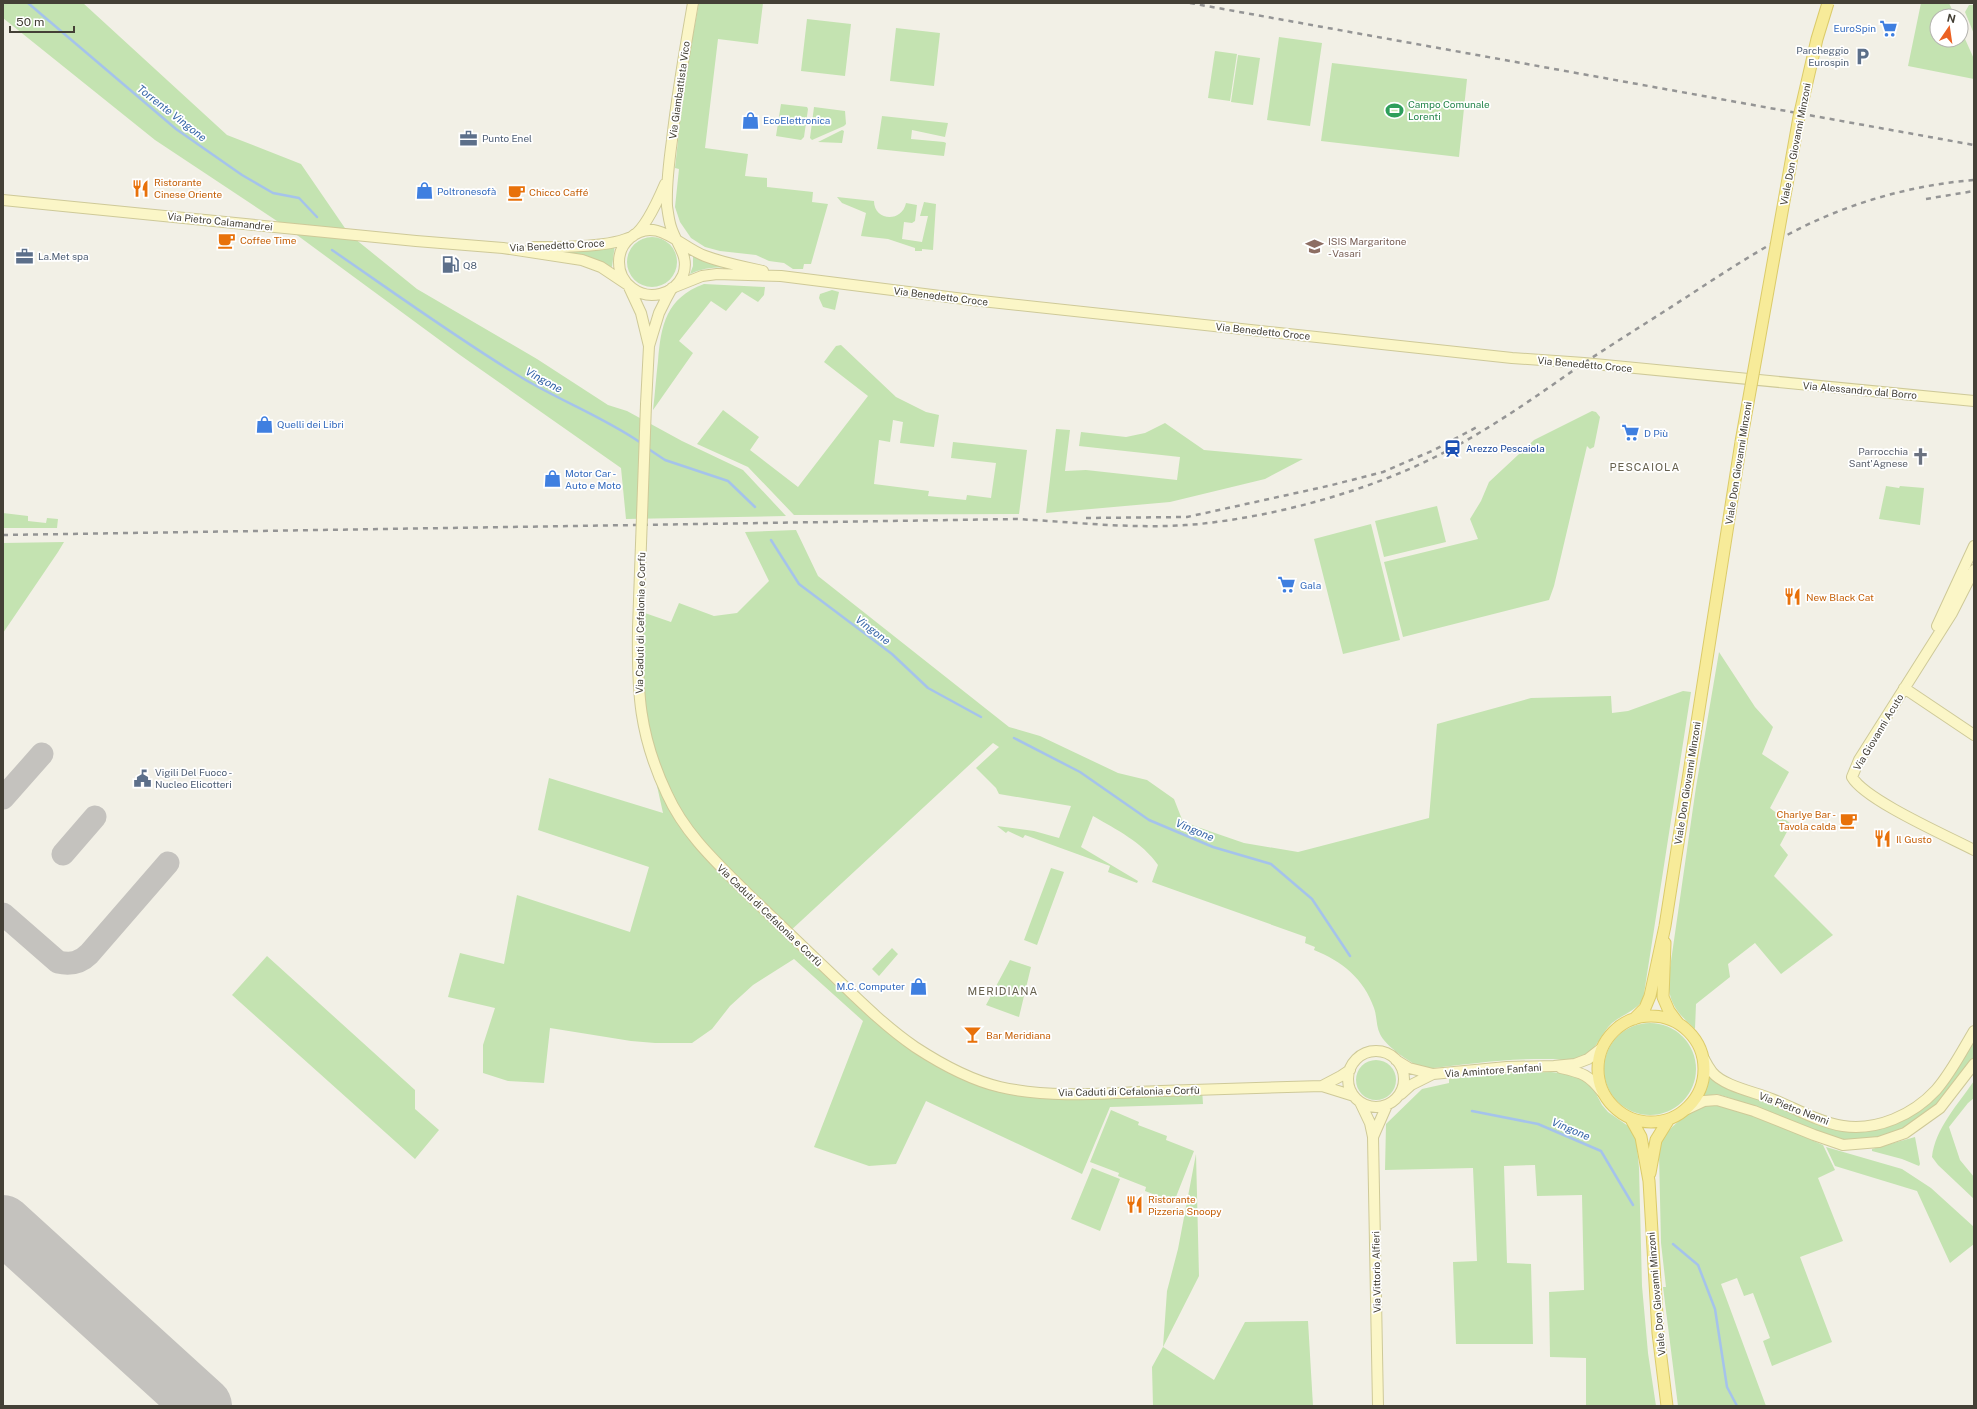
<svg xmlns="http://www.w3.org/2000/svg" width="1977" height="1409" font-family="'Public Sans',sans-serif">
	<style>
		.green { fill: #c4e3b1 }
		.lines { fill: none; stroke-linecap: round; stroke-linejoin: round }
		.stream { stroke: #a5c3eb; stroke-width: 2.5 }
		.taxiway { stroke: #c4c2be; stroke-width: 23 }
		.runway { stroke: #c4c2be; stroke-width: 58 }
		.secondary-casing { stroke: #cec998; stroke-width: 12 }
		.primary-casing { stroke: #dbcb6a; stroke-width: 13 }
		.secondary { stroke: #fbf6c7; stroke-width: 10 }
		.primary { stroke: #f7eb99; stroke-width: 11 }
		.rail { stroke: #959595; stroke-width: 2.5; stroke-dasharray: 5 5; stroke-linecap: butt }
		.secondary-bridge-casing { stroke: #cec998; stroke-width: 12; stroke-linecap: butt }
		.primary-bridge-casing { stroke: #dbcb6a; stroke-width: 13; stroke-linecap: butt }
		.secondary-bridge { stroke: #fbf6c7; stroke-width: 10 }
		.primary-bridge { stroke: #f7eb99; stroke-width: 11 }
		.labels { text-anchor: middle; dominant-baseline: central; stroke-width: 3.5; stroke-linejoin: round; paint-order: stroke }
		.shop-label { font-size: 10px; fill: #366cbe; stroke: #fff; text-anchor: start }
		.service-label { font-size: 10px; fill: #4e5e75; stroke: #fff; text-anchor: start }
		.street-label { font-size: 10px; fill: #444036; stroke: #fff }
		.leisure-label { font-size: 10px; fill: #27864d; stroke: #fff; text-anchor: start }
		.food-label { font-size: 10px; fill: #c56008; stroke: #fff; text-anchor: start }
		.education-label { font-size: 10px; fill: #785e54; stroke: #fff; text-anchor: start }
		.transit-label { font-size: 10px; fill: #164399; stroke: #fff; text-anchor: start }
		.worship-label { font-size: 10px; fill: #5b616d; stroke: #fff; text-anchor: end }
		.water-label { font-size: 11px; font-style: italic; fill: #3666a8; stroke: #fff }
		.neighbourhood-label { font-size: 11px; letter-spacing: 1px; fill: #66604d; stroke: #fff }
	</style>
	<rect width="100%" height="100%" fill="#f2f0e6"/>
	<path class="green" d="M3 3H83L227 135 301 164 349 234 417 289 537 359 608 405 627 411 682 441 743 470 786 516 626 519 621 468 460 355 286 227 155 140 3 18Z
		M699 3H763L758 44 718 39 705 148 748 154 745 176 767 178V187L813 192 812 202 828 204 811 264H804L803 269H793L784 263 769 261 756 255 720 251 705 247 691 238 680 222 675 207 679 169 675 168 685 77Z
		M1921 3H1949L1955 16H1937V40H1961V30L1974 59V79L1908 66Z
		M1969 5H1974V34L1965 12Z
		M807 19 851 24 845 76 801 71Z
		M896 28 940 33 934 86 890 81Z
		M1279 37 1322 43 1310 126 1267 120Z
		M1215 51 1237 54 1230 101 1208 98Z
		M1238 55 1260 58 1253 105 1231 102Z
		M1332 63 1467 79 1459 157 1321 141Z
		M781 104 807 107 808 109 804 137 801 140 776 136Z
		M814 107 845 111 846 124 844 126 812 140 810 138Z
		M882 116 948 123 945 137 912 130 911 139 944 142 946 143 944 156 877 149Z
		M842 130 844 131 842 143 818 142Z
		M837 197 874 201C874 221 902 223 906 203L917 205 915 221 912 223 904 222 902 239 922 242 928 216H920L924 202 936 204 933 250 922 249V251H915V248L888 239 861 236 866 213 842 203Z
		M627 262a25 25 0 1 1 50 0a25 25 0 1 1-50 0Z
		M615 244 612 267 564 251Z
		M693 254 734 268C718 267 705 267 690 274L693 266Z
		M704 284 765 287 764 295 758 302 742 292 726 311 711 301 679 341 693 353 653 410C655 394 656 377 658 361 661 325 666 298 704 284Z
		M832 290 839 292 835 310 823 307 819 298 820 294Z
		M841 345 896 397 926 412 939 415 934 447 900 443 903 422 893 420 890 442 879 440 874 484 929 491 928 496 966 500 967 495 991 498 996 463 951 458 953 442 1027 450 1019 514 794 515 748 467 697 444 723 410 759 437 750 450 798 487 868 396 824 362 836 346Z
		M1592 411 1596 412 1600 417 1594 447 1590 449 1587 446 1554 586 1549 600 1403 637 1384 562 1478 539 1470 519 1481 501 1489 482 1534 440Z
		M1165 423 1204 450 1303 459 1265 479 1170 502 1046 513 1056 429 1070 430 1065 471 1086 470 1177 480 1180 457 1079 446 1081 432 1126 437 1145 433Z
		M1886 486 1899 488 1900 486 1924 488 1920 525 1879 519Z
		M1437 506 1446 542 1384 557 1375 521Z
		M3 513 28 516V521L46 523 47 518 58 519 57 528H3Z
		M1371 524 1400 640 1343 654 1314 539Z
		M796 530 818 576 1009 727 1040 736 1118 773 1147 780 1174 799 1183 822 1244 843 1298 852 1429 818 1437 724 1531 698 1611 696 1612 713 1628 711 1683 691 1691 692 1643 1000C1635 1011 1622 1015 1612 1023 1601 1033 1597 1049 1585 1056 1575 1062 1563 1060 1553 1059 1510 1058 1468 1064 1425 1069 1413 1065 1385 1046 1380 1034 1376 1026 1377 1016 1374 1008 1364 979 1342 961 1314 950L1315 947 1305 943 1306 937 1152 882 1158 865C1142 842 1117 830 1093 816L1081 847 1138 881 1137 883 1108 872 1110 866 1025 835 1023 838 1008 831 1006 833 997 826 1034 831 1059 838 1071 806 999 794 996 788 976 768 999 747 993 743 788 933 880 1019 953 1070 1033 1092 1202 1089 1203 1104 1110 1107 1082 1174 926 1101 896 1164 869 1166 814 1147 863 1021 794 959 753 985 730 1006 712 1029 692 1043H655L631 1041 550 1028 544 1083 508 1081 483 1073V1045L495 1008 448 997 460 953 504 964 517 895 630 932 649 867 538 830 549 778 663 813 640 709 639 611 671 622 679 603 714 616 737 613 769 581 745 532Z
		M64 542 58 552 3 633V543Z
		M1719 652 1755 707 1773 727 1762 754 1789 772 1770 808 1791 824 1780 845 1788 855 1774 876 1833 935 1781 974 1755 943 1728 964 1730 977 1696 1004 1695 1029C1678 1013 1670 1006 1668 982L1696 787Z
		M1051 868 1064 872 1037 945 1024 940Z
		M892 948 898 954 879 976 872 969Z
		M267 956 415 1090V1109L439 1130 415 1159 232 995Z
		M1010 960 1031 967 1019 1017 986 1005Z
		M1604 1069a46 46 0 1 1 92 0a46 46 0 1 1-92 0Z
		M1974 1039V1058L1952 1090 1930 1112 1902 1130 1873 1139 1847 1141 1827 1137 1771 1113 1730 1098 1717 1094 1702 1097 1710 1077 1720 1085 1852 1131 1920 1108Z
		M1356 1080a20 20 0 1 1 40 0a20 20 0 1 1-40 0Z
		M1551 1072 1578 1075 1593 1088 1602 1105 1608 1112 1631 1128 1636 1136 1639 1168 1642 1286 1648 1353 1656 1406H1586V1358L1550 1357 1549 1292 1584 1290 1582 1195 1537 1196 1535 1165 1504 1166 1507 1263 1531 1264 1533 1344H1456L1453 1262 1477 1261 1473 1168 1385 1170 1386 1124 1422 1089 1449 1083V1079L1513 1073Z
		M1974 1081V1098L1968 1103 1949 1127 1960 1160 1974 1177V1199L1938 1165 1932 1157C1935 1129 1958 1104 1974 1081Z
		M1707 1105C1738 1105 1793 1132 1823 1145L1835 1170 1818 1178 1843 1241 1800 1257 1832 1342 1772 1366 1763 1341 1770 1338 1753 1293 1744 1296 1737 1278 1721 1284 1766 1406H1678L1663 1287H1666L1661 1243 1659 1154C1661 1129 1685 1115 1707 1105Z
		M1111 1110 1139 1122 1138 1125 1167 1136 1166 1140 1194 1151 1174 1202 1145 1191 1146 1187 1118 1176 1119 1173 1090 1162Z
		M1915 1137 1920 1164 1919 1166 1902 1159 1872 1151V1149Z
		M1826 1147 1902 1169 1931 1188 1974 1227V1244L1950 1263 1917 1191 1835 1166Z
		M1196 1154 1199 1276 1163 1347 1214 1380 1245 1322 1308 1321 1313 1406H1153L1152 1367 1163 1347 1167 1291 1178 1249Z
		M1092 1168 1120 1179 1100 1231 1071 1219Z"/>
	<g class="lines">
		<path class="stream" d="M28 3 176 129 242 175 273 193 299 198 317 217
			M332 250C396 294 458 339 524 379 563 402 605 418 641 443
			M647 448 665 460 728 481 755 507
			M771 540 799 584 892 654 928 688 981 717
			M1014 738 1080 772 1149 820 1213 847 1271 864 1312 899 1350 956
			M1472 1111 1538 1124 1601 1151 1633 1205
			M1673 1244 1698 1265 1715 1309 1727 1387 1737 1406"/>
		<path class="taxiway" d="M3 798 42 754
			M63 854 95 817
			M3 914 58 962C71 965 80 963 89 954L168 863"/>
		<path class="runway" d="M3 1224 203 1406"/>
		<defs>
			<path id="secondary" d="M693 3C685 49 677 94 672 140 669 162 666 184 667 206 668 213 669 221 671 227 676 244 690 256 683 275 674 295 649 301 632 288 624 282 619 273 619 262 619 253 623 244 630 238 656 215 680 247 705 256 724 263 744 267 763 271
				M3 200 416 241 503 248 582 260 601 267 628 285 641 313 649 346
				M532 247C557 247 611 248 633 236 646 228 659 198 665 184
				M646 404 649 346 659 313 665 301 672 288 702 276 717 274 781 276 972 300 1512 358 1584 363 1974 401
				M1974 570 1952 613 1859 760 1852 777C1865 800 1947 836 1974 850
				M1937 626 1974 546
				M638 628C637 692 639 735 667 794 685 834 717 863 747 893 771 916 795 939 819 962 850 991 880 1023 915 1047 941 1064 970 1080 1000 1087 1052 1099 1109 1093 1161 1091 1215 1089 1269 1088 1322 1086L1354 1096
				M1904 688 1974 735
				M1348 1079a28 28 0 1 1 56 0a28 28 0 1 1-56 0Z
				M1704 1059C1706 1063 1709 1068 1712 1072 1723 1086 1755 1092 1772 1099 1795 1108 1818 1122 1843 1126 1877 1131 1913 1115 1936 1090 1951 1073 1962 1051 1974 1031
				M1396 1060 1409 1068 1433 1074 1507 1067 1554 1066 1575 1064 1588 1059 1602 1048
				M1561 1068C1583 1073 1589 1075 1602 1092
				M1322 1086 1341 1076 1350 1070
				M1401 1094 1411 1085 1433 1074
				M1360 1102 1370 1123 1373 1137 1378 1406
				M1687 1109 1704 1101 1717 1100 1754 1111 1814 1135 1843 1145 1879 1142 1905 1133 1940 1108 1974 1064
				M1373 1137 1387 1105"/>
			<path id="primary" d="M1665 943 1663 997 1669 1011 1678 1023
				M1598 1069a53 53 0 1 1 106 0a53 53 0 1 1-106 0Z
				M1634 1019 1645 1008 1650 996 1665 926 1741 442
				M1631 1119 1641 1137 1649 1181 1658 1333 1667 1406
				M1650 1173 1656 1140 1669 1119"/>
		</defs>
		<use href="#secondary" class="secondary-casing"/>
		<use href="#primary" class="primary-casing"/>
		<use href="#secondary" class="secondary"/>
		<use href="#primary" class="primary"/>
		<path class="rail" d="M1190 3 1974 145
			M1926 199 1974 191
			M1086 518 1187 517 1328 486 1383 472 1434 450 1477 427
			M3 535 1016 519C1076 522 1138 530 1199 524 1276 516 1365 492 1435 457 1486 432 1534 398 1581 365 1614 343 1648 322 1682 300 1717 277 1752 254 1789 234 1845 204 1911 185 1974 180"/>
		<defs>
			<path id="secondary-bridge" d="M638 628 646 404"/>
			<path id="primary-bridge" d="M1741 442 1799 117 1817 39 1828 3"/>
		</defs>
		<use href="#secondary-bridge" class="secondary-bridge-casing"/>
		<use href="#primary-bridge" class="primary-bridge-casing"/>
		<use href="#secondary-bridge" class="secondary-bridge"/>
		<use href="#primary-bridge" class="primary-bridge"/>
	</g>
	<defs>
		<symbol id="supermarket-bare" viewBox="-9 -9 18 18"><path d="M-6-5.5h2.5l.6 2H6L4.5 2H-2.5L-4.4-4H-6ZM-1.5 3.2a1.3 1.3 0 1 0 .1 0ZM3 3.2a1.3 1.3 0 1 0 .1 0Z" fill="#3f7fe0" stroke="#fff" stroke-width="2.5" paint-order="stroke"/></symbol>
		<symbol id="parking-bare" viewBox="-9 -9 18 18"><path d="M-3.5-5.5H1a3.5 3.5 0 0 1 0 7H-1V5.5H-3.5ZM-1-3.4V-.6H.8a1.4 1.4 0 0 0 0-2.8Z" fill="#5c6f8a" stroke="#fff" stroke-width="2.5" paint-order="stroke"/></symbol>
		<symbol id="stadium-bare" viewBox="-9 -9 18 18"><path d="M0-5a6.5 5 0 1 0 0 10a6.5 5 0 1 0 0-10ZM-3.5-1.8h7v3.6h-7Z" fill="#2e9e5b" stroke="#fff" stroke-width="2.5" paint-order="stroke"/></symbol>
		<symbol id="shop-bare" viewBox="-9 -9 18 18"><path d="M-5-2.5h2.3a2.7 3.5 0 0 1 5.4 0H5L5.5 6h-11ZM-1.5-2.5h3a1.5 2.3 0 0 0-3 0Z" fill="#3f7fe0" stroke="#fff" stroke-width="2.5" paint-order="stroke"/></symbol>
		<symbol id="office-bare" viewBox="-9 -9 18 18"><path d="M-6-3h4V-5.5h4V-3h4V5H-6ZM-1-4.5V-3h2v-1.5ZM-6 0V1H6V0Z" fill="#5c6f8a" stroke="#fff" stroke-width="2.5" paint-order="stroke"/></symbol>
		<symbol id="restaurant-bare" viewBox="-9 -9 18 18"><path d="M-5-6h1v4h1v-4h1v4h1v-4h1v5L-1.5 .5V6h-2V.5L-5-1ZM5-6V6H3V1.5H1.5Q1.5-4 5-6Z" fill="#e8710a" stroke="#fff" stroke-width="2.5" paint-order="stroke"/></symbol>
		<symbol id="cafe-bare" viewBox="-9 -9 18 18"><path d="M-5.5-4.5H6V0H3Q3 3.5 0 3.5H-2.5Q-5.5 3.5-5.5 0ZM3-3.2v2h1.7v-2ZM-6 4.5H4V6H-6Z" fill="#e8710a" stroke="#fff" stroke-width="2.5" paint-order="stroke"/></symbol>
		<symbol id="university-bare" viewBox="-9 -9 18 18"><path d="M0-5L7-2L0 1L-7-2ZM-4 1L0 2.5L4 1V4Q0 6-4 4Z" fill="#8d6e63" stroke="#fff" stroke-width="2.5" paint-order="stroke"/></symbol>
		<symbol id="fuel-bare" viewBox="-9 -9 18 18"><path d="M-5.5-6h7V0h2V4h1.3V-2.5L3-4.5l.8-.8L6-3V5H2.5V1h-1V6h-7ZM-4.2-4.7v3.2H.2V-4.7Z" fill="#5c6f8a" stroke="#fff" stroke-width="2.5" paint-order="stroke"/></symbol>
		<symbol id="station-bare" viewBox="-9 -9 18 18"><path d="M-3-6H3Q5-6 5-4V2Q5 4 3 4L4.5 6H3L1.5 4h-3L-3 6H-4.5L-3 4Q-5 4-5 2V-4Q-5-6-3-6ZM-3.5-4v3h7v-3ZM-3.5 1v1.5H-2V1ZM2 1v1.5H3.5V1Z" fill="#1a4fb4" stroke="#fff" stroke-width="2.5" paint-order="stroke"/></symbol>
		<symbol id="church-bare" viewBox="-9 -9 18 18"><path d="M-1.2-6h2.4v3.5h3.3v2.4h-3.3V6h-2.4V-.1h-3.3v-2.4h3.3Z" fill="#6b7280" stroke="#fff" stroke-width="2.5" paint-order="stroke"/></symbol>
		<symbol id="civic-bare" viewBox="-9 -9 18 18"><path d="M-.6-6.5H3V-4.5H.6V-3L4-1V1h2V6H-6V1h2V-1L-.6-3ZM-1.2 2.5V6h2.4V2.5Z" fill="#5c6f8a" stroke="#fff" stroke-width="2.5" paint-order="stroke"/></symbol>
		<symbol id="bar-bare" viewBox="-9 -9 18 18"><path d="M-6-5H6L.8 .8V4.5H3.5V6h-7V4.5H-.8V.8Z" fill="#e8710a" stroke="#fff" stroke-width="2.5" paint-order="stroke"/></symbol>
	</defs>
	<g fill-rule="evenodd">
		<use href="#supermarket-bare" x="1876" y="16" width="25" height="25"/>
		<use href="#parking-bare" x="1850" y="44" width="25" height="25"/>
		<use href="#stadium-bare" x="1382" y="98" width="25" height="25"/>
		<use href="#shop-bare" x="738" y="108" width="25" height="25"/>
		<use href="#office-bare" x="456" y="126" width="25" height="25"/>
		<use href="#restaurant-bare" x="128" y="176" width="25" height="25"/>
		<use href="#shop-bare" x="412" y="178" width="25" height="25"/>
		<use href="#cafe-bare" x="504" y="180" width="25" height="25"/>
		<use href="#cafe-bare" x="214" y="228" width="25" height="25"/>
		<use href="#university-bare" x="1302" y="234" width="25" height="25"/>
		<use href="#office-bare" x="12" y="244" width="25" height="25"/>
		<use href="#fuel-bare" x="438" y="252" width="25" height="25"/>
		<use href="#shop-bare" x="252" y="412" width="25" height="25"/>
		<use href="#supermarket-bare" x="1618" y="420" width="25" height="25"/>
		<use href="#station-bare" x="1440" y="436" width="25" height="25"/>
		<use href="#church-bare" x="1908" y="444" width="25" height="25"/>
		<use href="#shop-bare" x="540" y="466" width="25" height="25"/>
		<use href="#supermarket-bare" x="1274" y="572" width="25" height="25"/>
		<use href="#restaurant-bare" x="1780" y="584" width="25" height="25"/>
		<use href="#civic-bare" x="130" y="766" width="25" height="25"/>
		<use href="#cafe-bare" x="1836" y="808" width="25" height="25"/>
		<use href="#restaurant-bare" x="1870" y="826" width="25" height="25"/>
		<use href="#shop-bare" x="906" y="974" width="25" height="25"/>
		<use href="#bar-bare" x="960" y="1022" width="25" height="25"/>
		<use href="#restaurant-bare" x="1122" y="1192" width="25" height="25"/>
	</g>
	<g class="labels">
		<g class="shop-label">
			<text x="1876" y="28" text-anchor="end">EuroSpin</text>
			<text x="763" y="120">EcoElettronica</text>
			<text x="437" y="191">Poltronesofà</text>
			<text x="277" y="424">Quelli dei Libri</text>
			<text x="1644" y="433">D Più</text>
			<text x="565" y="473">Motor Car -<tspan x="565" dy="12">Auto e Moto</tspan></text>
			<text x="1300" y="585">Gala</text>
			<text x="905" y="986" text-anchor="end">M.C. Computer</text>
		</g>
		<g class="service-label">
			<text x="1849" y="50" text-anchor="end">Parcheggio<tspan x="1849" dy="12">Eurospin</tspan></text>
			<text x="482" y="138">Punto Enel</text>
			<text x="38" y="256">La.Met spa</text>
			<text x="463" y="265">Q8</text>
			<text x="155" y="772">Vigili Del Fuoco -<tspan x="155" dy="12">Nucleo Elicotteri</tspan></text>
		</g>
		<g class="street-label">
			<text transform="translate(679 90) rotate(-82)">Via Giambattista Vico</text>
			<text transform="translate(1795 144) rotate(-79)">Viale Don Giovanni Minzoni</text>
			<text transform="translate(220 221) rotate(6)">Via Pietro Calamandrei</text>
			<text transform="translate(557 245) rotate(-3)">Via Benedetto Croce</text>
			<text transform="translate(941 296) rotate(7)">Via Benedetto Croce</text>
			<text transform="translate(1263 331) rotate(6)">Via Benedetto Croce</text>
			<text transform="translate(1585 364) rotate(5)">Via Benedetto Croce</text>
			<text transform="translate(1860 390) rotate(5)">Via Alessandro dal Borro</text>
			<text transform="translate(1738 463) rotate(-81)">Viale Don Giovanni Minzoni</text>
			<text transform="translate(640 623) rotate(-89)">Via Caduti di Cefalonia e Corfù</text>
			<text transform="translate(1878 732) rotate(-59)">Via Giovanni Acuto</text>
			<text transform="translate(1687 783) rotate(-81)">Viale Don Giovanni Minzoni</text>
			<text transform="translate(770 915) rotate(44)">Via Caduti di Cefalonia e Corfù</text>
			<text transform="translate(1493 1070) rotate(-4)">Via Amintore Fanfani</text>
			<text transform="translate(1129 1091) rotate(-1)">Via Caduti di Cefalonia e Corfù</text>
			<text transform="translate(1794 1108) rotate(21)">Via Pietro Nenni</text>
			<text transform="translate(1376 1272) rotate(-91)">Via Vittorio Alfieri</text>
			<text transform="translate(1656 1294) rotate(-95)">Viale Don Giovanni Minzoni</text>
		</g>
		<g class="leisure-label">
			<text x="1408" y="104">Campo Comunale<tspan x="1408" dy="12">Lorenti</tspan></text>
		</g>
		<g class="food-label">
			<text x="154" y="182">Ristorante<tspan x="154" dy="12">Cinese Oriente</tspan></text>
			<text x="529" y="192">Chicco Caffé</text>
			<text x="240" y="240">Coffee Time</text>
			<text x="1806" y="597">New Black Cat</text>
			<text x="1836" y="814" text-anchor="end">Charlye Bar -<tspan x="1836" dy="12">Tavola calda</tspan></text>
			<text x="1896" y="839">Il Gusto</text>
			<text x="986" y="1035">Bar Meridiana</text>
			<text x="1148" y="1199">Ristorante<tspan x="1148" dy="12">Pizzeria Snoopy</tspan></text>
		</g>
		<g class="education-label">
			<text x="1328" y="241">ISIS Margaritone<tspan x="1328" dy="12">- Vasari</tspan></text>
		</g>
		<g class="transit-label">
			<text x="1466" y="448">Arezzo Pescaiola</text>
		</g>
		<g class="worship-label">
			<text x="1908" y="451">Parrocchia<tspan x="1908" dy="12">Sant'Agnese</tspan></text>
		</g>
		<g class="water-label">
			<text transform="translate(172 113) rotate(38)">Torrente Vingone</text>
			<text transform="translate(544 380) rotate(29)">Vingone</text>
			<text transform="translate(873 630) rotate(37)">Vingone</text>
			<text transform="translate(1195 830) rotate(23)">Vingone</text>
			<text transform="translate(1571 1129) rotate(23)">Vingone</text>
		</g>
		<g class="neighbourhood-label">
			<text x="1645" y="467">PESCAIOLA</text>
			<text x="1003" y="991">MERIDIANA</text>
		</g>
	</g>
	<rect width="1977" height="1409" fill="none" stroke="#444036" stroke-width="8"/>
	<g transform="translate(1949 28) rotate(13)"><circle r="19" fill="#ffffff" stroke="#b4b3af"/>
	<path d="M0-3L7 15L0 10L-7 15Z" fill="#eb6123"/>
	<text y="-6" font-size="11" font-weight="bold" text-anchor="middle" fill="#444036">N</text>
	</g>
	<path d="M10 26v6h64v-6" fill="none" stroke="#444036" stroke-width="2"/>
	<text x="16" y="26" font-size="12" fill="#444036" stroke="#ffffff" stroke-width="3" paint-order="stroke">50 m</text>
</svg>
